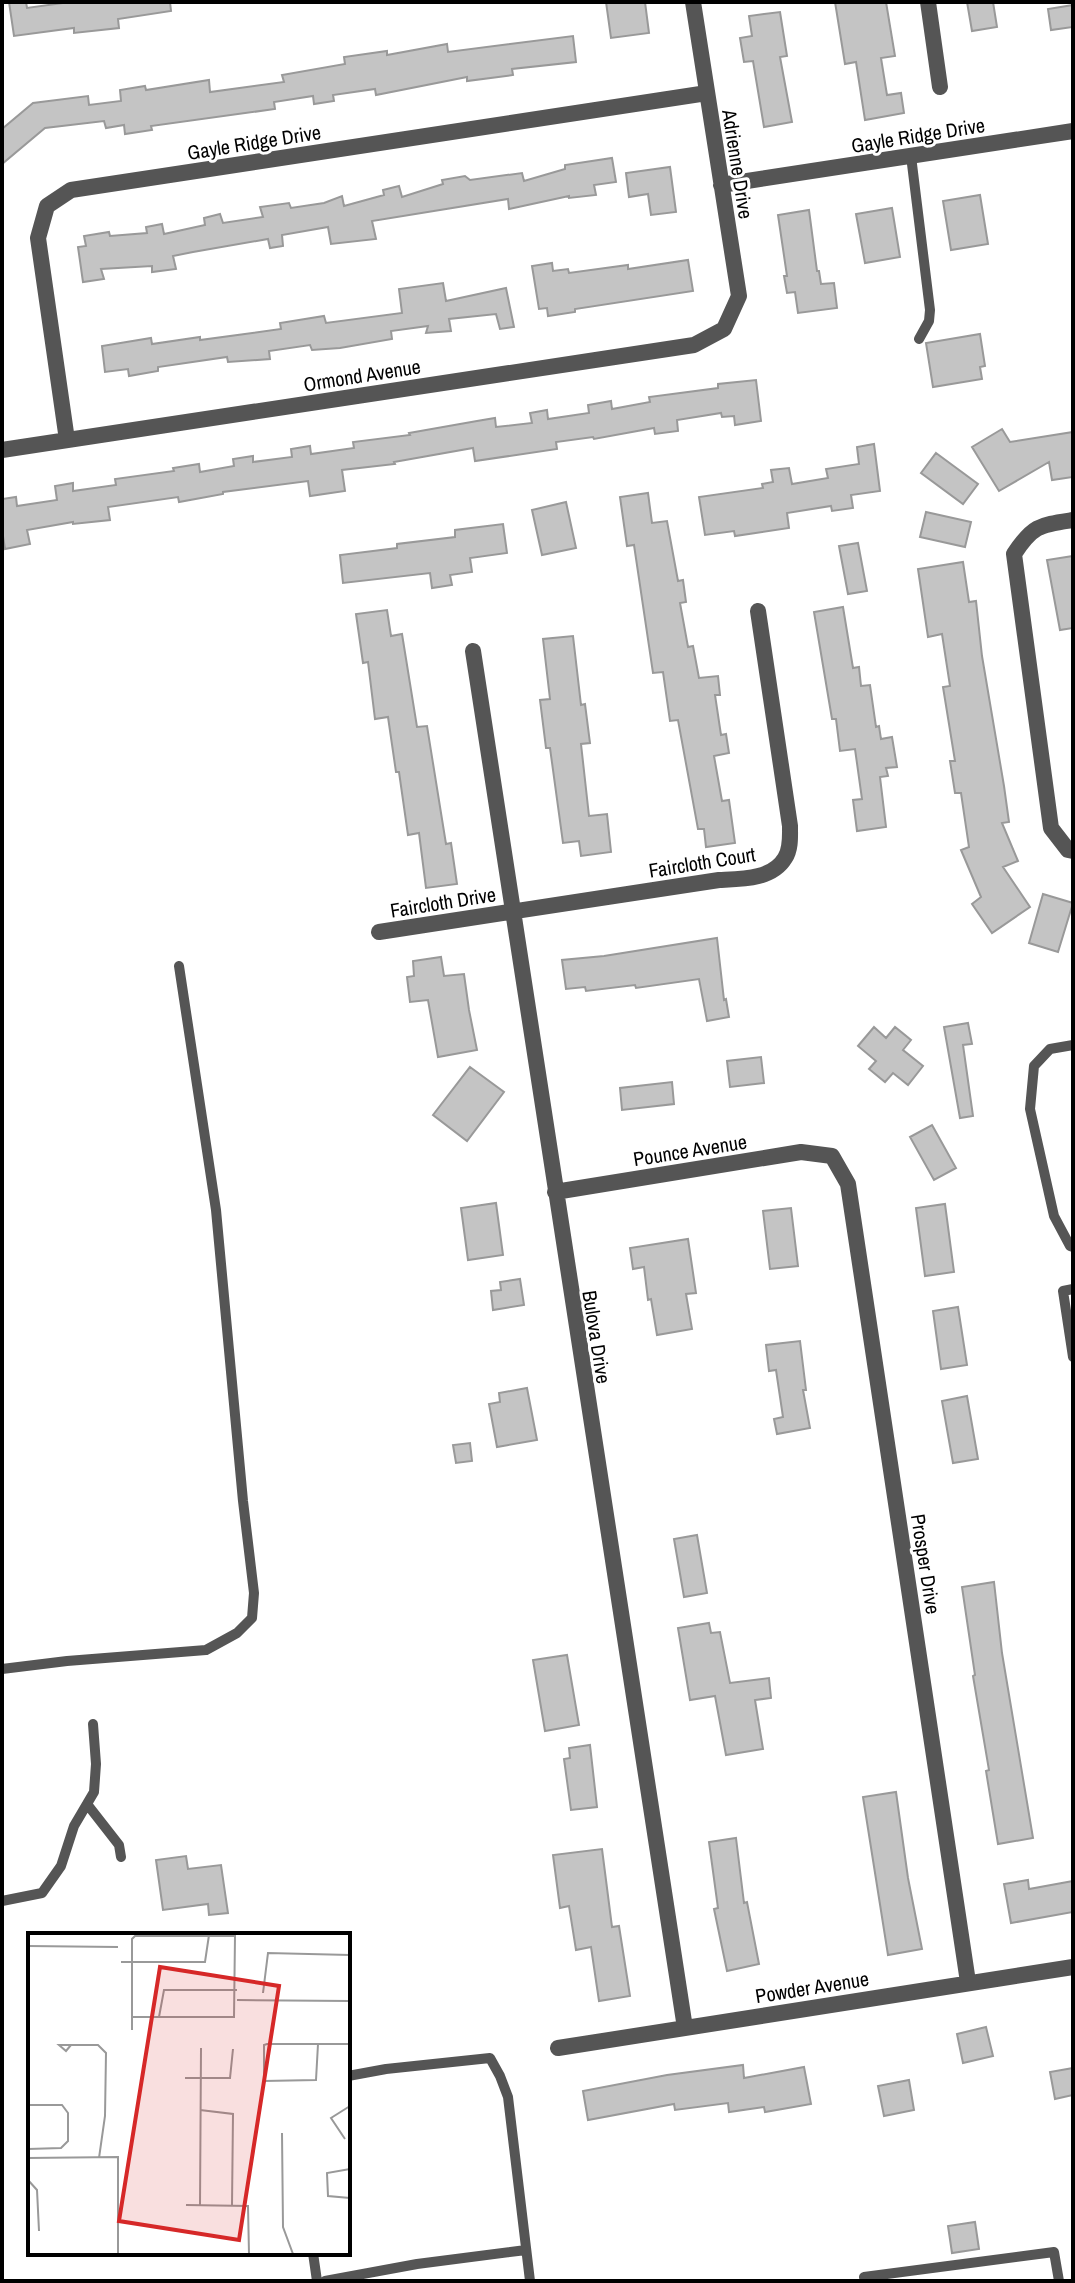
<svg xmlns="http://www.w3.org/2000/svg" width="1075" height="2283" font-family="'Archivo Narrow',sans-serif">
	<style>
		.building { fill: #c4c4c4; stroke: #999; stroke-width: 2 }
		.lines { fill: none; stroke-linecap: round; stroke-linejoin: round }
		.service { stroke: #555; stroke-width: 10 }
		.minor { stroke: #555; stroke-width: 16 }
		.labels { text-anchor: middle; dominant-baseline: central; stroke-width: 6; stroke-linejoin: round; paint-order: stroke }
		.street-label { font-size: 20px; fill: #000; stroke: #fff }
		.inset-road { fill: none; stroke: #999; stroke-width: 2 }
		.view { fill: #d62828; fill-opacity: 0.15; stroke: #d62828; stroke-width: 4 }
		.inset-edge { fill: none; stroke: #000; stroke-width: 4 }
	</style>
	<rect width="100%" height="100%" fill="#fff"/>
	<path class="building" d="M9 2H26L27 8 70 2H170L171 11 118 19 119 28 74 33V28L14 36Z
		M606 2H645L649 33 611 38Z
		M835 2H886L895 56 881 58 887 95 901 93 904 113 865 120 856 62 845 64Z
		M967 2H993L997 27 972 31Z
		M1073 5V27L1051 30 1048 9Z
		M780 12 787 56 780 57 792 122 764 127 753 61 744 62 740 38 752 36 749 16Z
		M573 36 576 62 512 69 513 75 467 81V77L376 95 375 89 333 95 334 101 314 104 313 96 274 102 275 109 151 126 152 130 125 134 124 125 106 128 104 121 45 128 2 164V129L33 103 88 96 89 105 121 101 120 90 145 86 146 90 209 80 210 92 284 82 282 75 345 64 344 57 387 51V55L447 44 448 52Z
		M612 158 616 182 594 185 596 195 569 198V196L509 209 508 199 372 221 376 239 331 244 328 227 282 235 283 246 270 248 268 239 193 252 173 256 176 269 152 272V266L101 269 104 279 83 282 78 247 86 246 84 236 109 232 110 236 147 233 146 227 162 224 164 234 205 225 204 218 220 214 223 223 263 217 260 207 289 203 291 208 324 203 342 196 344 206 384 195 383 190 399 186 402 197 443 184 442 180 465 176 470 180 522 173 524 181 565 169V165Z
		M670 167 676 212 651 215 648 194 629 197 626 173Z
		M980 195 988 244 951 250 943 201Z
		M892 208 900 257 865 263 856 214Z
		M809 210 817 271H819L821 284 834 283 837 308 798 313 795 292 787 293 784 276H787L778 215Z
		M688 260 693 291 575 309V312L548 316 547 308 539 309 532 266 552 263 553 271 568 269 569 273 628 265V269Z
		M443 283 446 301 506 288 514 327 500 329 496 314 449 319 451 331 426 333 428 326 391 331 392 339 340 348 312 350 310 345 269 351 270 359 228 362 227 357 158 367V371L129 376 128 369 105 372 102 346 151 338 152 344 200 337V340L281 329 280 323 324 316 326 323 402 313 399 289Z
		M980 334 985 366 980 367 982 379 933 387 926 343Z
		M756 380 761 421 735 425 734 416 722 417 721 413 677 420 678 431 655 434 654 428 594 439 593 437 556 442 557 449 475 461 473 448 394 462 395 464 342 470 345 491 310 496 308 481 223 492V494L179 502 178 497 108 507 110 520 73 524V522L27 530 30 544 5 549 2 530V499L16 497 17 506 57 500 55 486 73 483V491L116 485 115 479 174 471 173 468 199 464 200 472 234 466 233 459 253 456V462L292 457 291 449 310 446 311 454 354 448 353 442 410 435 409 433 477 421 495 418 496 427 532 423 530 413 547 410 548 419 589 413 588 405 611 401 612 409 650 402 649 397 718 388V384Z
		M1002 429 1010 442 1073 432V477L1052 480 1049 462 999 491 972 447Z
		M874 444 880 491 851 495 853 508 832 511 831 506 787 513 789 528 735 536 734 531 705 535 699 497 763 488 762 484 773 482 771 470 789 468 792 484 828 478 826 469 859 464 857 447Z
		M936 453 978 484 963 504 921 473Z
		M648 493 652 523 667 521 678 581 683 580 686 602 680 603 688 647 693 646 699 678 718 676 720 695H715L721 735 726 734 729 753 714 756 722 801 729 800 735 843 706 847 704 829H698L678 720 670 721 663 672 653 673 634 545 627 546 620 497Z
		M566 502 576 548 542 555 532 510Z
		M926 512 971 522 965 547 920 537Z
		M503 524 507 553 470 558 472 572 450 575 452 585 432 588 430 573 343 583 340 555 397 548V544L455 537V530Z
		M858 543 867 591 848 594 839 546Z
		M1073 556V628L1060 630 1047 560Z
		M963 562 969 602 976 601 982 656 1004 786 1009 822 1002 823 1018 861 1003 867 1030 907 992 933 972 904 981 897 961 850 969 847 961 793H955L950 761H955L943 687 950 686 942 634 928 637 918 569Z
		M843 607 853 668 859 667 861 686 870 685 876 727 879 726 881 739 892 737 897 767 886 768 888 776 880 777 886 827 857 831 853 800 862 799 855 749 840 751 836 719H832L814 612Z
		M387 610 391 636 402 634 417 727 427 726 446 844 451 843 457 884 426 888 419 833 408 835 399 772H396L388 717 375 719 368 662 363 663 356 614Z
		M573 636 581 705 585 704 590 743 581 744 589 816 607 814 611 852 581 856 579 841 563 843 550 748H546L540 700 550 699 543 639Z
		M1043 894 1073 903 1058 952 1029 943Z
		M717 938 724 1000 726 999 729 1017 707 1021 699 979 636 988 635 985 586 991 585 987 566 989 562 960 604 956Z
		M441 957 444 976 464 974 469 1010 477 1050 438 1057 428 1000 410 1002 407 977 414 976 413 961Z
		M968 1023 972 1044 963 1045 973 1116 960 1118 944 1027Z
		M874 1027 886 1038 895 1027 911 1040 903 1050 923 1066 908 1085 893 1073 885 1082 869 1069 876 1061 858 1046Z
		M761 1057 764 1083 730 1087 727 1061Z
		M470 1067 504 1092 467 1141 433 1115Z
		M672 1082 674 1104 622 1110 620 1088Z
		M932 1125 956 1168 934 1180 910 1137Z
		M496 1203 503 1255 468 1260 461 1208Z
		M945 1204 954 1272 925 1276 916 1208Z
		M791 1208 798 1266 770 1269 763 1211Z
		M688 1239 696 1293 686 1294 692 1329 657 1335 651 1299 648 1300 644 1267 633 1269 630 1248Z
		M520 1279 524 1305 493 1310 491 1291 501 1290 500 1282Z
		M958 1307 967 1365 941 1369 933 1311Z
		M800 1341 806 1390H803L810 1428 777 1434 774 1419 783 1417 776 1370 769 1371 766 1345Z
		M527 1388 537 1440 497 1447 489 1404 500 1402 499 1393Z
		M967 1396 978 1459 953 1463 942 1401Z
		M470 1443 472 1461 456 1463 453 1445Z
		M697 1535 707 1593 684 1597 674 1539Z
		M994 1582 1002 1653 1033 1838 998 1844 986 1771 989 1770 973 1676 975 1675 962 1587Z
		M709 1623 711 1633 720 1632 730 1683 769 1678 771 1698 755 1700 763 1749 726 1755 715 1696 690 1700 678 1628Z
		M567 1655 579 1725 545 1731 533 1660Z
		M590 1745 597 1807 571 1810 564 1759 570 1758 569 1748Z
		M896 1792 908 1878 922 1949 888 1955 863 1797Z
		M736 1838 744 1903 747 1902 759 1964 727 1971 714 1909 718 1908 709 1842Z
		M602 1849 612 1927 619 1926 630 1996 599 2001 591 1947 576 1950 569 1906 560 1908 553 1855Z
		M186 1856 188 1869 221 1865 228 1913 209 1915 208 1904 163 1910 156 1860Z
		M1028 1880 1029 1889 1073 1881V1912L1011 1923 1004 1884Z
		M986 2027 993 2056 963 2063 957 2034Z
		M743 2065 744 2078 804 2067 811 2104 765 2112 764 2107 729 2112 728 2103 675 2110 674 2104 588 2120 583 2091 667 2075Z
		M1073 2068V2095L1055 2099 1050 2072Z
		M909 2080 914 2110 884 2116 878 2086Z
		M975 2222 979 2249 952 2253 948 2226Z"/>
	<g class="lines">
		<path class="service" d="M911 156 930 310 929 321 919 339
			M1073 1045 1050 1049 1034 1066 1030 1109 1054 1216 1070 1246 1073 1247
			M1073 1289 1063 1291 1073 1357
			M2 1669 67 1661 206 1650 237 1633 252 1618 254 1593 243 1501 216 1210 179 966
			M87 1804 119 1845 121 1857
			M2 1901 42 1893 61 1866 74 1826 94 1792 96 1764 93 1724
			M348 2076 386 2069 490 2058 500 2076 508 2097 530 2281
			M313 2253 317 2281
			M325 2281 417 2264 526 2250
			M865 2281 864 2277 1054 2252 1059 2281"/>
		<path class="minor" d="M928 2 940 87
			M721 185 1073 131
			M67 440 38 238 47 206 71 190 707 93
			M2 450 694 345 724 329 739 296 693 2
			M1073 520C1040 525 1033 525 1014 554L1051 828 1068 850 1073 851
			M473 651 685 2028
			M379 932 719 880C740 879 772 880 785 858 791 849 790 836 790 826L758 611
			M555 1192 801 1152 832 1156 848 1184 968 1982
			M558 2048 1073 1967"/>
	</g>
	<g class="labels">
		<g class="street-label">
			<text transform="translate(918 135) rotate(-9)">Gayle Ridge Drive</text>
			<text transform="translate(254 142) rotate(-9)">Gayle Ridge Drive</text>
			<text transform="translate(738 164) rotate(81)">Adrienne Drive</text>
			<text transform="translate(362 375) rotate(-9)">Ormond Avenue</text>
			<text transform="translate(702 862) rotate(-9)">Faircloth Court</text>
			<text transform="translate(443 902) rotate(-9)">Faircloth Drive</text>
			<text transform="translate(690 1150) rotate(-9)">Pounce Avenue</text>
			<text transform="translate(597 1337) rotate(81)">Bulova Drive</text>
			<text transform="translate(926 1564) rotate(81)">Prosper Drive</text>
			<text transform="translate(812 1987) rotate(-9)">Powder Avenue</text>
		</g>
	</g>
	<g transform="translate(28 1933)">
		<rect width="322" height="322" fill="#fff"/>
		<path class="inset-road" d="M0 13 90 14M93 29H177L181 2M235 60 240 20 322 22M209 67 322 68M131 84 136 57H209M104 97V6L107 3H207L206 84H104M290 111 288 147 236 148V112L239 111H322M43 112 38 118 31 112H70L78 120 77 183 71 225M157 145H202L205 116M0 172H34L40 180V208L33 215 0 216M172 177 205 181 204 272M254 200 255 294 265 321M317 206 303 185 322 173M0 225 90 224V321M322 236 299 240 300 263 322 265M0 247 9 257 11 298M158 272 220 273 221 321M172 272 173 115"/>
		<path class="view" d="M132 34 251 53 211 307 91 288Z"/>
		<rect width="322" height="322" class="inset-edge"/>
	</g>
	<rect width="1075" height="2283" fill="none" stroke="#000000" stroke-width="8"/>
</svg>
